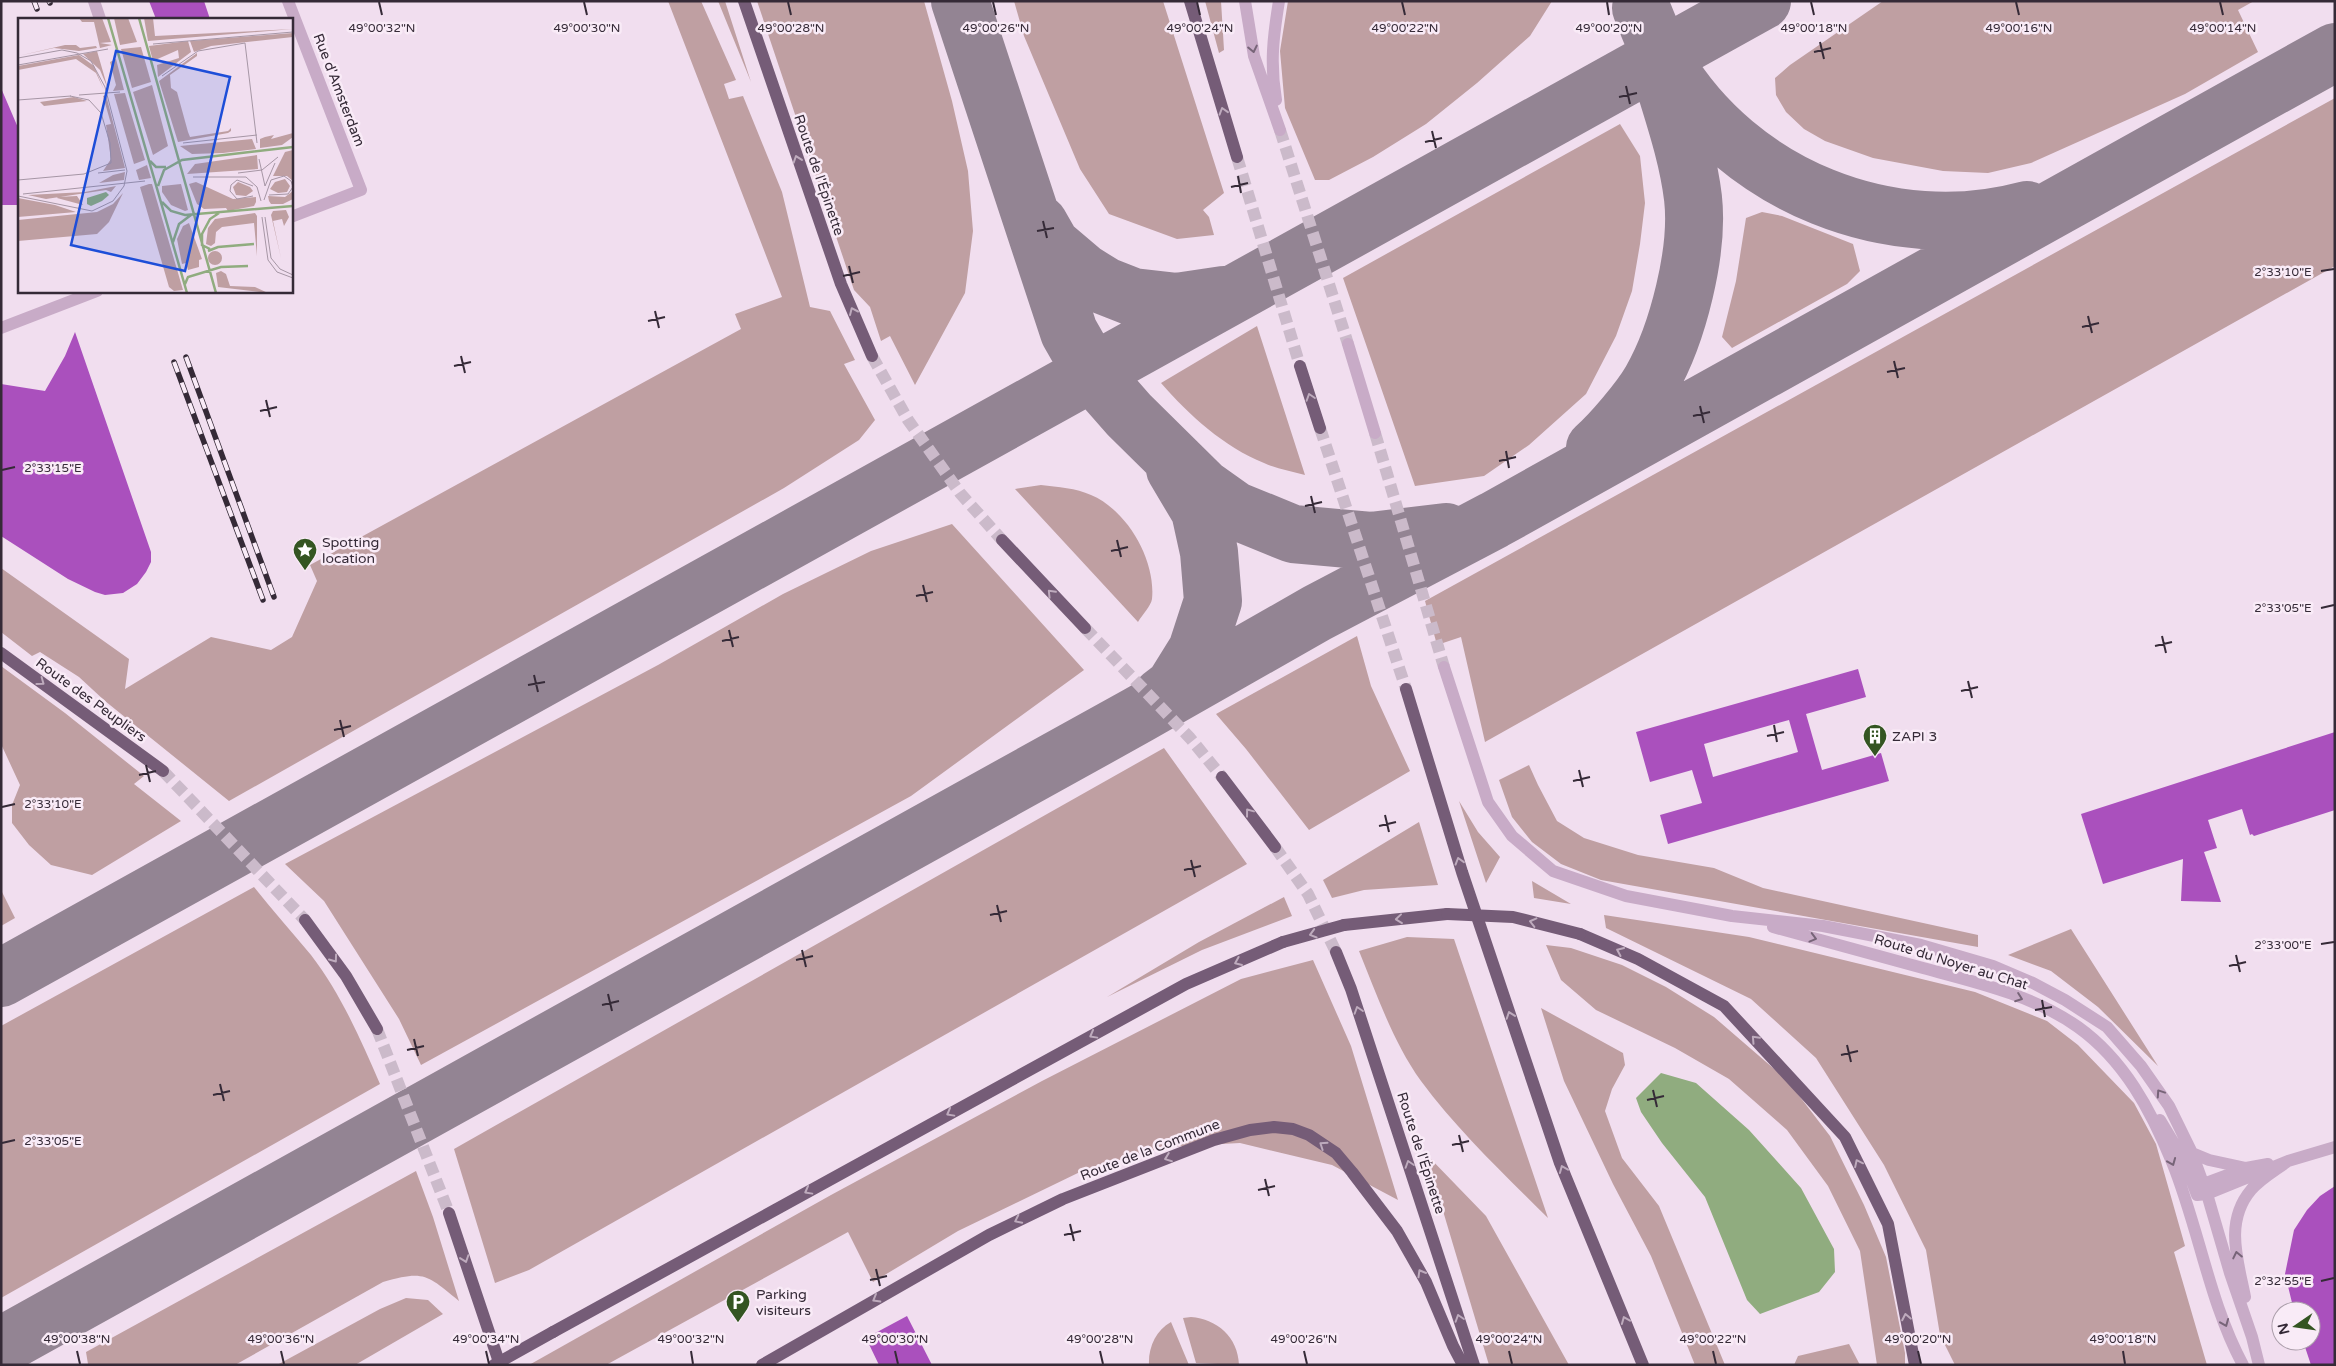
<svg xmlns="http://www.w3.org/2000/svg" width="2336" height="1366" font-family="'Varela Round',sans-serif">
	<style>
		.green { fill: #bf9fa2 }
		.water { fill: #90ac7f }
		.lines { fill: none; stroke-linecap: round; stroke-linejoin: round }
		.taxiway { stroke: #938493; stroke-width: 58 }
		.building { fill: #aa50bd; fill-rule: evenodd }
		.minor-tunnel { stroke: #cbbaca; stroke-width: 12; stroke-dasharray: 12 6; stroke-linecap: butt }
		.major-tunnel { stroke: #cbbaca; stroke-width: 12; stroke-dasharray: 12 6; stroke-linecap: butt }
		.minor { stroke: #c8abc7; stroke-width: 12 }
		.major { stroke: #755c77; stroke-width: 12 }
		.rail-casing { stroke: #352a37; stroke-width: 5.5 }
		.rail { stroke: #f9ebf7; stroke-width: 4; stroke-dasharray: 11; stroke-linecap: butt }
		.major-bridge { stroke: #755c77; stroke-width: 12 }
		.oneway { stroke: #776478 }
		.oneway2 { stroke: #beabbd }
		.ticks { fill: none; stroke: #352a37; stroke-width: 2 }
		.labels { text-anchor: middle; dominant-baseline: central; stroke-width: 5; stroke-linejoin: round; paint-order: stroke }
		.street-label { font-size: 14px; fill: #352a37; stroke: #f9ebf7 }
		.poi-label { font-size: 14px; fill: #352a37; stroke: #f9ebf7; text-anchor: start }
		.inset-river { fill: none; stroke: #90ac7f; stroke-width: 2.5 }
		.inset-road { fill: none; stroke: #a696a5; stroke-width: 1 }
		.view { fill: #1d4ed8; fill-opacity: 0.15; stroke: #1d4ed8; stroke-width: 2.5 }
		.inset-edge { fill: none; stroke: #352a37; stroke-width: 2.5 }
		.ticks-label { font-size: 12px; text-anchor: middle; fill: #352a37; stroke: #f9ebf7; stroke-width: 5; stroke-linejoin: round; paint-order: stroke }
	</style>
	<rect width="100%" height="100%" fill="#f1deef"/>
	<path class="green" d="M668 1H701L736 80 724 84 729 99 743 96 782 192 810 307 830 311 855 360 844 364 875 420 859 440 784 488 229 801 105 701 79 677 40 652 32 656 1 632V568L129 659 125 689 211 637 271 650 292 637 317 581 310 565 741 329 735 314 782 297Z
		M718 1H725L751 82Z
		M757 1H924L952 101 968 171 973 231 965 293 915 385 890 336 881 341 870 307 854 290Z
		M1014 1H1163L1224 193 1203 210 1209 217 1214 235 1177 239 1109 214 1080 169 1024 36Z
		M1205 1H1221L1224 50 1219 53Z
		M1288 1H1552L1530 36 1477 83 1426 124 1373 157 1329 180H1315L1285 108 1280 51Z
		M1883 1H2254L2238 10 2258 52 2185 94 2031 163 1988 173 1943 171 1873 158 1825 141 1804 129 1786 112 1776 95 1775 78 1790 65Z
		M2335 98V266L1485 742 1461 637 1437 645 1425 601Z
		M1620 124 1640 156 1645 203 1640 244 1632 291 1616 336 1586 394 1529 445 1484 476 1415 486 1343 278Z
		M1762 212 1782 216 1853 244 1860 271 1847 284 1732 348 1722 337 1736 281 1746 218Z
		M1257 326 1305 475C1291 471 1277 469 1264 463 1224 447 1189 415 1161 383Z
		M1041 485C1058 487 1076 488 1091 495 1127 510 1156 560 1152 599 1151 606 1142 615 1138 622L1015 489Z
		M952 524 1084 670 911 796 421 1065 399 1019 324 901 285 864 658 665 783 594 871 551Z
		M1357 636 1371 686 1410 771 1309 830 1246 749 1216 714Z
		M1 666 65 713 144 776 134 784 181 821 92 875 51 865 29 845 12 823V805L20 785 1 744Z
		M1164 748 1247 864 529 1270 495 1283 454 1149Z
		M1529 765 1538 785 1557 821 1584 838 1638 855 1714 868 1763 888 1978 935V947L1601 880 1561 864 1532 842 1512 817 1499 780Z
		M1459 801 1478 832 1500 857 1486 883Z
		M1419 822 1438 885 1364 890 1332 898 1323 880Z
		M1532 881 1571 904 1534 898Z
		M254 887C272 910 292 932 311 955 341 994 361 1040 380 1084L1 1298V1026Z
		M1 890 15 918 1 926Z
		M1284 897 1292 916 1202 950 1107 997 1199 942Z
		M1604 915 1749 937 1975 992 2047 1021 2078 1045 2134 1103 2156 1144 2185 1246 2174 1252 2207 1365H1955L1940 1335 1926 1250 1884 1165 1816 1058 1751 999 1606 928Z
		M2071 929 2158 1066 2098 1007 2051 971 2008 955Z
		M1407 937 1454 939 1548 1218C1504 1174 1458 1131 1421 1081 1393 1042 1377 995 1359 951Z
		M1546 945 1571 948 1622 965 1666 987 1714 1017 1787 1080 1830 1136 1864 1205 1886 1257 1905 1353V1365H1877L1860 1251 1828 1186 1787 1130 1729 1079 1675 1048 1596 1010 1561 980Z
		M1313 960 1351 1046 1398 1200 1332 1165 1240 1143 1165 1147 1082 1171 958 1231 873 1282 848 1232 606 1365H529L831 1195 1042 1081 1241 979Z
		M1541 1008 1623 1053 1625 1065 1612 1089 1605 1111 1622 1158 1659 1206 1725 1365H1695L1651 1256 1613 1184 1564 1081Z
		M1426 1154 1486 1216 1569 1365H1489Z
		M416 1171 433 1217 459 1301C427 1275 425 1270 383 1282L235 1365 88 1364 86 1352Z
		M406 1298 428 1300 443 1314 355 1365H277L380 1309Z
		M1191 1317C1217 1319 1238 1337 1239 1365L1196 1363 1183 1318Z
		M1171 1322 1189 1365H1149C1148 1348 1156 1330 1171 1322Z
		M1849 1344 1860 1365H1794L1798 1356Z"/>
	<path class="water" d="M1661 1073 1696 1083 1749 1130 1801 1188 1834 1249 1835 1272 1819 1292 1760 1314 1747 1300 1705 1197 1662 1143 1641 1112 1636 1098Z"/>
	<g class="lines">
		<path class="taxiway" d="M960 1 1069 332 1093 374 1129 415 1203 488 1234 510 1293 534 1371 541 1446 532
			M1641 8C1649 27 1656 47 1666 64 1739 186 1890 247 2027 210
			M1039 224 1051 245 1084 273 1105 286 1133 297 1177 302 1224 295
			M1595 448C1611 434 1640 400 1651 381 1678 334 1699 251 1693 198 1688 156 1674 116 1662 76
			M1161 697 1174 687 1197 650 1213 601 1209 552 1200 511 1175 469
			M1 978 1762 1
			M1 1346 1138 715 1317 613 1494 520 2335 52"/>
	</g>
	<path class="building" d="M149 1H204L210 19H156Z
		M1 88 19 130V205H1Z
		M75 332 151 552V562L146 572 137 584 123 593 105 595 95 592 68 579 1 536V384L45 391 65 356Z
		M1858 669 1866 697 1806 714 1822 770 1881 753 1889 781 1668 844 1660 815 1702 803 1692 770 1650 782 1636 732ZM1789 720 1798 752 1713 777 1704 744Z
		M2335 732V810L2254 836 2252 834 2250 835 2242 809 2208 820 2217 848 2204 852 2221 902 2181 901 2183 859 2103 884 2081 814Z
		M2335 1186V1365H2311L2303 1341H2311V1311H2294L2285 1274 2294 1230 2307 1210 2320 1196Z
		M907 1316 932 1365H879L866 1338Z"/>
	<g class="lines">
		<path class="minor-tunnel" d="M1280 130 1348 344
			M1375 433 1444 667"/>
		<path class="major-tunnel" d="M1237 157 1300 366
			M872 356 908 420 960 493 1002 540
			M1320 428 1406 689
			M1085 628 1190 738 1222 777
			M163 771 305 920
			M1275 847 1308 894 1336 952
			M377 1029 449 1213"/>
		<path class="minor" d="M94 1 100 19
			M288 1 361 190 291 217
			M1245 1 1254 56 1280 130
			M1276 100C1270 63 1273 38 1279 1
			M1 328 97 291
			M1348 344 1375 433
			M1444 667 1488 802 1512 836 1553 871 1626 896 1732 916 1823 926 1921 945 1993 966 2033 983 2065 1000 2107 1027 2141 1066 2169 1106 2192 1153 2207 1194 2230 1273 2252 1337 2259 1365
			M1773 927C1823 941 1873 954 1923 968 1975 982 2033 995 2078 1027 2124 1060 2151 1110 2172 1162 2199 1228 2209 1302 2243 1365
			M2160 1120 2184 1160 2197 1195
			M2192 1153 2209 1160 2246 1168
			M2203 1184 2246 1168 2268 1164
			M2197 1195 2207 1194 2288 1161 2335 1147
			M2245 1297C2238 1261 2224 1222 2251 1190 2260 1179 2276 1170 2288 1161"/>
		<path class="major" d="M744 1 841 284 872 356
			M1190 1 1237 157
			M1300 366 1320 428
			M1002 540 1085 628
			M1 653 163 771
			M1406 689 1462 872 1560 1163 1643 1365
			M1222 777 1275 847
			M305 920 346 976 377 1029
			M1344 925 1447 914
			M1580 934 1638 959 1724 1006 1845 1137 1888 1224 1915 1365
			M1336 952 1351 989 1474 1365
			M449 1213 500 1365
			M553 1332 1186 984 1283 942
			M762 1365 989 1235 1063 1199 1214 1140 1250 1130 1274 1127 1293 1129 1309 1135 1336 1153 1352 1172 1397 1231 1426 1282 1453 1346 1463 1365"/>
		<defs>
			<path id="rail" d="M34 1 37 9
				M49 1 50 3
				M186 357 274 597
				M174 362 263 600"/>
		</defs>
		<use href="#rail" class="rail-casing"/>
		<use href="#rail" class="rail"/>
		<path class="major-bridge" d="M1447 914 1513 917 1580 934
			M1283 942 1344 925
			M494 1365 553 1332"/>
	</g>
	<defs><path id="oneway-chevron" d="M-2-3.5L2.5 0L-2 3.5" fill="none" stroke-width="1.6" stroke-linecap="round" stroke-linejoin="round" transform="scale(1.25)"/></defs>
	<g class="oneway">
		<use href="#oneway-chevron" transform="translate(1253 49) rotate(78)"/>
		<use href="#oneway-chevron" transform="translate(1813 938) rotate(15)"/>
		<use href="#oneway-chevron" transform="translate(2019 998) rotate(20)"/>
		<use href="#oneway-chevron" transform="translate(2160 1093) rotate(-124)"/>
		<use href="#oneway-chevron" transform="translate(2172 1162) rotate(68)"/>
		<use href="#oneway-chevron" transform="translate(2237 1255) rotate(-102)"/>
		<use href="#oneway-chevron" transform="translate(2225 1323) rotate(68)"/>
	</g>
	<g class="oneway2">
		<use href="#oneway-chevron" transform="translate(1223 111) rotate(-107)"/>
		<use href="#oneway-chevron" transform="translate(797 159) rotate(-109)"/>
		<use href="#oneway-chevron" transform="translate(853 311) rotate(-114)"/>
		<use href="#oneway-chevron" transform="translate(1310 397) rotate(-108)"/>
		<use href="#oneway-chevron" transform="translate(1051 593) rotate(-134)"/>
		<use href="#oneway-chevron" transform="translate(41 682) rotate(36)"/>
		<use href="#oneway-chevron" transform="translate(1249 812) rotate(-127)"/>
		<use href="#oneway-chevron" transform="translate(1459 861) rotate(-107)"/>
		<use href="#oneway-chevron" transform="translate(1399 919) rotate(174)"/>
		<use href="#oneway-chevron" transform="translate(1533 922) rotate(-166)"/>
		<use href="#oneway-chevron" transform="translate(1313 934) rotate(164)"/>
		<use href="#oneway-chevron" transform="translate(1620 951) rotate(-156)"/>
		<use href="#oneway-chevron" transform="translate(334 959) rotate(54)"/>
		<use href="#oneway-chevron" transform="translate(1238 962) rotate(157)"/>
		<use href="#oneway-chevron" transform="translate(1358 1010) rotate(-108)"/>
		<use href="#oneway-chevron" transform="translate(1510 1015) rotate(-109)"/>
		<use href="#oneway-chevron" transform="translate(1093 1035) rotate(151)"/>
		<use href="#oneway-chevron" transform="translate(1755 1039) rotate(-133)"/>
		<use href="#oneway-chevron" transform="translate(950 1113) rotate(151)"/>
		<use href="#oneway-chevron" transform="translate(1323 1145) rotate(-146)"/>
		<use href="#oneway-chevron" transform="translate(1168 1158) rotate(159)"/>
		<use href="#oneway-chevron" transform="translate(1858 1163) rotate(-116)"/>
		<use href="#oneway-chevron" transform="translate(1409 1164) rotate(-108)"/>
		<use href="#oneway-chevron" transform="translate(1563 1169) rotate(-112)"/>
		<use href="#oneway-chevron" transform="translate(808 1191) rotate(151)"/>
		<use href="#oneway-chevron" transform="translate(1018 1220) rotate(154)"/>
		<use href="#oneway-chevron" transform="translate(465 1259) rotate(71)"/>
		<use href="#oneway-chevron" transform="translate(1421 1273) rotate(-120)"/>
		<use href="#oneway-chevron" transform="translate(876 1299) rotate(150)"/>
		<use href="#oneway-chevron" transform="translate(1906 1317) rotate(-101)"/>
		<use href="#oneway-chevron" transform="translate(1459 1318) rotate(-108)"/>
		<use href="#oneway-chevron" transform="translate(1625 1320) rotate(-112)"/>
	</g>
	<path class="ticks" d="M379 2 382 15M584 2 587 15M788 2 791 15M993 2 996 15M1197 2 1200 15M1402 2 1405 15M1607 2 1609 15M1811 2 1814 15M2016 2 2019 15M2220 2 2223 15M1820 42 1824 59M1814 52 1831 48M1626 86 1630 104M1619 97 1637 93M1432 131 1436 148M1425 142 1442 138M1238 176 1241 193M1231 187 1248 183M1043 221 1047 238M1037 231 1054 228M849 266 853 283M2321 271 2334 269M843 276 860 272M655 311 659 328M2088 316 2092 333M648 321 665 317M2082 327 2099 323M461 356 465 373M1894 361 1898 378M454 366 471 362M1887 372 1905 368M266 400 270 417M1700 406 1704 423M260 411 277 407M1693 416 1710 412M1506 451 1509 468M1499 461 1516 457M2 470 15 467M1311 496 1315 513M1305 506 1322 502M1117 540 1121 557M1111 551 1128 547M923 585 927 602M916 596 933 592M2321 608 2334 605M729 630 733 647M2162 636 2166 653M722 641 739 637M2155 646 2172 642M534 675 538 692M1968 681 1972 698M528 685 545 682M1961 691 1978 687M340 720 344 737M1774 725 1777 742M334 730 351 726M1767 736 1784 732M146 765 150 782M1579 770 1583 787M139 775 156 771M1573 781 1590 777M2 807 15 804M1385 815 1389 832M1379 826 1396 822M1191 860 1195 877M1184 870 1201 866M997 905 1001 922M990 915 1007 911M2321 944 2334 942M802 950 806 967M2236 955 2240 972M796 960 813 956M2229 966 2246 962M608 994 612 1011M2042 1000 2045 1017M602 1005 619 1001M2035 1010 2052 1007M414 1039 418 1056M1847 1045 1851 1062M407 1050 424 1046M1841 1055 1858 1051M220 1084 224 1101M1653 1090 1657 1107M213 1095 230 1091M1647 1100 1664 1096M1459 1135 1463 1152M2 1143 15 1140M1452 1145 1469 1141M1265 1179 1269 1196M1258 1190 1275 1186M1070 1224 1074 1241M1064 1235 1081 1231M876 1269 880 1286M870 1280 887 1276M2321 1281 2334 1278M77 1351 80 1364M281 1351 284 1364M486 1351 489 1364M691 1351 693 1364M895 1351 898 1364M1100 1351 1103 1364M1304 1351 1307 1364M1509 1351 1512 1364M1713 1351 1716 1364M1918 1351 1921 1364M2123 1351 2125 1364"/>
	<defs>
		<symbol id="sight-pin" viewBox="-11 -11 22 30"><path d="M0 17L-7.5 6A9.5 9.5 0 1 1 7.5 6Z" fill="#345522" stroke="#f9ebf7"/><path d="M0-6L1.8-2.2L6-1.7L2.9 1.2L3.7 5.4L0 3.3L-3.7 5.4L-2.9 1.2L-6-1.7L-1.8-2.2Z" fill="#fff"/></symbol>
		<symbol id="building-pin" viewBox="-11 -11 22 30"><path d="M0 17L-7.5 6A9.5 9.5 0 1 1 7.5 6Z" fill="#345522" stroke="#f9ebf7"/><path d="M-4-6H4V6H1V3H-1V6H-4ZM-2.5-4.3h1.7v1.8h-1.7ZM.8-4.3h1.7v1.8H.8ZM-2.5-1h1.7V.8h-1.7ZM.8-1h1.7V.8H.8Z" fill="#fff"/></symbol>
		<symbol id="parking-pin" viewBox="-11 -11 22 30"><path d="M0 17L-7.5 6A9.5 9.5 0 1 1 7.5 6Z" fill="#345522" stroke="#f9ebf7"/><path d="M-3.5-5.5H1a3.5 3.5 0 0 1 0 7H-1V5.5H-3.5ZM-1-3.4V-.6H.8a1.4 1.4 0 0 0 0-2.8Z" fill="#fff"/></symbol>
	</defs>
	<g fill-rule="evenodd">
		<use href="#sight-pin" x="291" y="536" width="28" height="38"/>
		<use href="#building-pin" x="1861" y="722" width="28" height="38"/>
		<use href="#parking-pin" x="724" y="1288" width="28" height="38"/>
	</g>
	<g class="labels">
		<g class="street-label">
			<text transform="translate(339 90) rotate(69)">Rue d'Amsterdam</text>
			<text transform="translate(819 175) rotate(71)">Route de l'Épinette</text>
			<text transform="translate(91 700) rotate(36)">Route des Peupliers</text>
			<text transform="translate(1951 962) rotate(17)">Route du Noyer au Chat</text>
			<text transform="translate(1150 1150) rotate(-21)">Route de la Commune</text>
			<text transform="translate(1421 1153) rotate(72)">Route de l'Épinette</text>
		</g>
		<g class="poi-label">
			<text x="322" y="542">Spotting<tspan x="322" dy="16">location</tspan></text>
			<text x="1892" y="736">ZAPI 3</text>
			<text x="756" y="1294">Parking<tspan x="756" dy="16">visiteurs</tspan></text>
		</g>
	</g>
	<g transform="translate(18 18)">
		<rect width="275" height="275" fill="#f1deef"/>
		<path d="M61 0H84L93 24 82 25 94 27 82 30 76 4H64ZM96 0H110L119 24 102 27ZM126 0H135L137 18 275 11 130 23ZM275 15V19L193 28 176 34 172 23ZM170 23 173 34 140 59 139 47 161 40 160 32 135 43 131 28ZM47 27H58L62 30 78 28 79 30 61 33 36 30 0 38ZM123 29 133 64 114 70 103 31ZM79 33 90 71 82 52 65 36ZM179 35V38L152 57 153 70 159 74 170 114 172 119 210 113 213 110V113L210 115 160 124 141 63ZM61 37 76 48 86 72 78 55 58 41 0 52V48ZM98 41 106 72 95 73 98 67 92 44ZM134 67 150 128 135 137 115 74ZM107 75 127 142 116 146 96 76ZM88 77 107 150 85 153 93 141 88 107 93 106 85 78ZM56 79 69 83 26 88 22 84ZM275 115V119L264 127 242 130V121L247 119 256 117 253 121ZM234 121 238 131 205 135 174 136 162 128ZM275 132V163L269 158H255L267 134ZM239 137 240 151 169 156 177 146ZM129 147 133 160 121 162 118 152ZM107 154 106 162 81 165 95 157ZM267 161 272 168 269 174 260 175 252 171 257 164ZM178 164 215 181 238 179V184L236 188 210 193 208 190 186 191 179 186 171 166ZM220 164 232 169 235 173 228 178 218 177 215 169ZM131 166H134L165 272 156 273 151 269 122 169ZM163 166 170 192 167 193 153 187 144 174V168ZM98 168 93 174 88 172 28 181 10 177 67 174ZM275 173V181L265 186H253L251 183 250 178 267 179ZM105 175 91 204 79 216 0 223V202L79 194 95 186ZM59 178 65 187 39 180 40 179ZM0 180 37 187 58 194 0 199ZM268 192 271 199 266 208 264 201 255 203 263 240 253 197 255 193ZM237 195 239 198V238L236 205 204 209 198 214 197 225 193 228 188 226 190 210 197 201ZM171 205 184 241 181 242V249L170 252 168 245 164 246 159 221 165 208ZM190 240a7 7 0 1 1 14 0a7 7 0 1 1-14 0ZM203 253 208 256 212 268 237 269 250 275 200 269 198 255Z" fill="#bf9fa2"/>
		<path d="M88 174 91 177 84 183 73 188 69 186V180Z" fill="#90ac7f"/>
		<path class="inset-river" d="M90 0 169 275M121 0 198 275M132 143 138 149H148M140 168 146 152 164 142 275 129M144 184 153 193 167 197 275 188M155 224 161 206 173 197M192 231 184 227V216L192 201 201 195M190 233 200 229 236 226M167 266 170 259 203 249 230 248"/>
		<path class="inset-road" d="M135 26 275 14M0 40 44 32 59 35 73 43 87 69 109 153 106 168 95 183 74 193 0 178M0 47 90 31M144 58 180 33 227 25 239 125M61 77 102 74M0 82 53 78M165 125 239 117M241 141 247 168M80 155 107 152M220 155 244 152 260 139M175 159H228L239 169 243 183M0 162 66 156 93 145 92 125 83 95 71 82 52 78M247 168 257 145M5 176 127 163M235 178 219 181 212 173 213 167 219 162 235 168M246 182 253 162 266 158 273 163 275 169 270 176 251 177M244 199 250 242 259 254 275 260M247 199 253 240 262 251 275 257"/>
		<path class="view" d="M98 33 212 59 167 253 53 227Z"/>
		<rect width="275" height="275" class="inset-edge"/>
	</g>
	<g class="ticks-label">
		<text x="382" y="32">49°00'32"N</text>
		<text x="587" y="32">49°00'30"N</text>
		<text x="791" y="32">49°00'28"N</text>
		<text x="996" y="32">49°00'26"N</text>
		<text x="1200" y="32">49°00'24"N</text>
		<text x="1405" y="32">49°00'22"N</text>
		<text x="1609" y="32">49°00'20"N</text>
		<text x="1814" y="32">49°00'18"N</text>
		<text x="2019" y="32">49°00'16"N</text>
		<text x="2223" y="32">49°00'14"N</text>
		<text x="2283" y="276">2°33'10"E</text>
		<text x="53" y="472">2°33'15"E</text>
		<text x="2283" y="612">2°33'05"E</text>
		<text x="53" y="808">2°33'10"E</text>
		<text x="2283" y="949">2°33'00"E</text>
		<text x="53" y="1145">2°33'05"E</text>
		<text x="2283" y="1285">2°32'55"E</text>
		<text x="77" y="1343">49°00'38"N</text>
		<text x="281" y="1343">49°00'36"N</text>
		<text x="486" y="1343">49°00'34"N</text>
		<text x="691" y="1343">49°00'32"N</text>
		<text x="895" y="1343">49°00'30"N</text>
		<text x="1100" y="1343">49°00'28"N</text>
		<text x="1304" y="1343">49°00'26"N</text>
		<text x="1509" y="1343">49°00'24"N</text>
		<text x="1713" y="1343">49°00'22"N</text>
		<text x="1918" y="1343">49°00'20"N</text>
		<text x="2123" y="1343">49°00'18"N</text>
	</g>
	<rect width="2336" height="1366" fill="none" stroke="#352a37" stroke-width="5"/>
	<g transform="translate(2296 1326) rotate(257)"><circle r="24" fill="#f9ebf7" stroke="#ab9eaa"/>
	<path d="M0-4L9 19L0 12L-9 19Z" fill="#345522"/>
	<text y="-8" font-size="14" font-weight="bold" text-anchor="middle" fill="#352a37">N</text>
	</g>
</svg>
